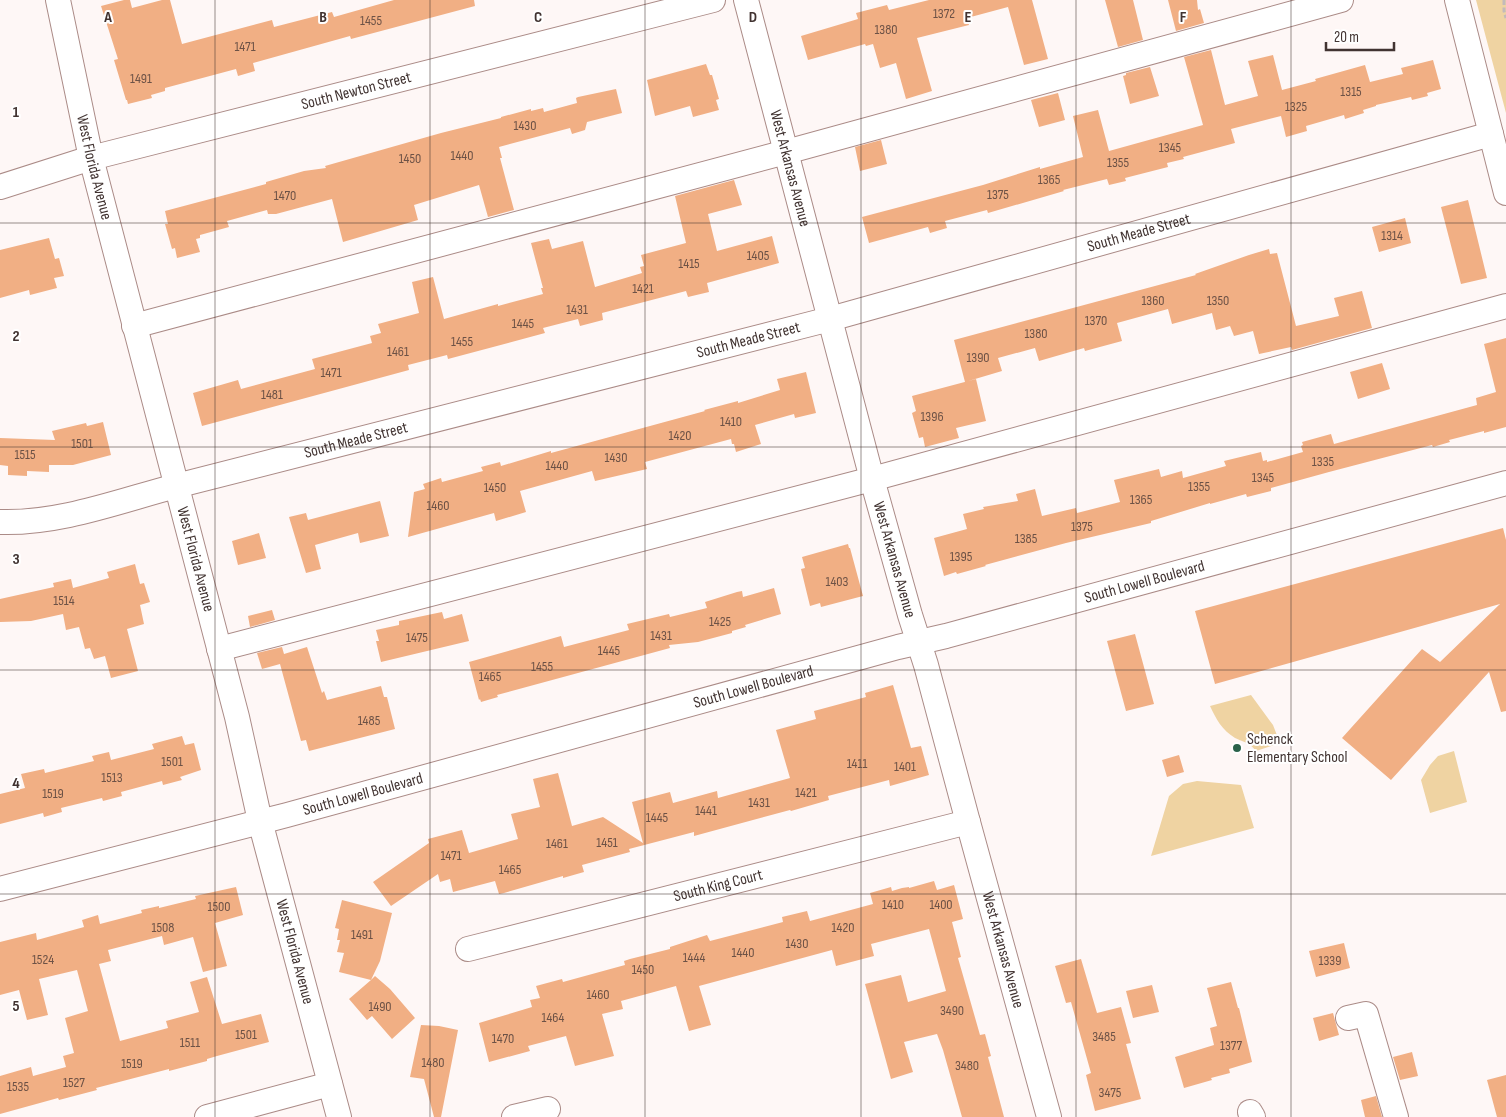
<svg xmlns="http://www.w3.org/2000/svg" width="1506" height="1117" font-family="'Sofia Sans Condensed',sans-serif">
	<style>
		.green { fill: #efd3a2 }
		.building { fill: #f1af84 }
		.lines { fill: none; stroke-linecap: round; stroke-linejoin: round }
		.minor-casing { stroke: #ab8b87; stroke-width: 26 }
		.path { stroke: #c3bab9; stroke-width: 3; stroke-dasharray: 5 2.5; stroke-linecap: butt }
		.minor { stroke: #fff; stroke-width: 24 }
		.grid { fill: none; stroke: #413331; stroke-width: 1; stroke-opacity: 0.55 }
		.poi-dot { fill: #2a624a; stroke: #fff; stroke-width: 2 }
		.labels { text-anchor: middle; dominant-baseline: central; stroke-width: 4; stroke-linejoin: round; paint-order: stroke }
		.number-label { font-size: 14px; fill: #6d5246 }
		.street-label { font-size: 16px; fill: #413331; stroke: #fff }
		.poi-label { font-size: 16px; fill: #413331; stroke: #fff; text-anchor: start }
		.grid-label { font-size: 16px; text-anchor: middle; font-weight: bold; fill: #413331; stroke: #fff; stroke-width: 4; stroke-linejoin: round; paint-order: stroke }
	</style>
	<rect width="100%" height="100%" fill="#fef7f6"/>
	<path class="green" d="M1476 0H1506V113Z
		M1251 695 1273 725 1280 743 1256 751C1248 741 1245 743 1235 738 1222 730 1216 719 1210 706Z
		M1454 751 1467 802 1430 813 1421 780 1430 765 1438 756Z
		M1197 781 1241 785 1254 828 1151 856 1169 796 1183 784Z"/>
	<path class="building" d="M124 0H130L132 8 162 0H170L182 44 272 20 274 27 332 12 334 17 394 0H474L475 6 351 39 350 36 253 63 255 71 238 76 236 69 165 88V91L151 95 152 98 128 104 127 100H126L114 60 118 59 101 6Z
		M929 0H1032L1048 59 1024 65 1008 7 967 18 969 25 917 38 932 91 906 99 896 63 880 68 873 44 866 46 865 44 808 60 801 36 858 19 856 13 887 5 889 10Z
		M1105 0H1133L1143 40 1118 47Z
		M1168 0H1197L1198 10 1200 9 1204 23 1176 31Z
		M1211 50 1225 105 1258 96 1248 61 1273 55 1282 90 1316 81 1315 79 1365 65 1370 82 1403 74 1401 68 1433 60 1441 89 1427 93 1428 96 1412 100 1411 97 1376 105V106L1363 110 1364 113 1345 119 1344 115 1306 126 1307 131 1286 137 1281 116 1231 129 1235 143 1183 157 1184 159 1167 163 1168 167 1125 178 1126 181 1109 185 1107 179 1063 190 1064 191 988 213 987 210 945 221 947 228 930 233 928 227 869 243 862 217 983 185 1040 167V169L1083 157 1073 116 1098 110 1109 151 1203 125 1184 57Z
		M706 64 710 75H712L719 99 716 100 719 110 693 117 690 106 655 116 647 80Z
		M1150 67 1159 96 1130 104 1123 76 1126 75V73Z
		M616 89 622 113 587 122 585 130 572 134 570 128 499 147 502 158H500L514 210 488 217 479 185 414 205 418 220 343 242 332 199 276 214H268L267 210 227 221 229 227 200 235V238L196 239 200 252 177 258 175 248 172 249 165 224H168L165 211 266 184V182L304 171 326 168 325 166 441 133 501 118V117L531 109V111L543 108 544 112 577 103 576 98 578 97Z
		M1058 93 1065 120 1039 127 1031 100Z
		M881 140 887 164 860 171 855 147Z
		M734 180 742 205 708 214 717 251 772 236 779 263 707 283 709 292 688 297 686 291 602 313 603 320 580 326 578 319 543 328 545 333 448 359 447 355 408 365 409 370 202 426 193 393 238 380 241 389 315 369 312 359 372 343 370 336 381 333 378 324 419 313 412 282 433 277 444 319 498 304V306L543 294 541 288H543L531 243 549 239 552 249 583 241 595 287 642 273 640 267 644 266 641 255 686 243 675 196Z
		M1468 200 1487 278 1461 284 1441 207Z
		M1405 218 1411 243 1379 252 1372 227Z
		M49 238 55 259 59 258 64 276 54 278 57 288 30 295 29 290 0 298V250Z
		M1269 249 1270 254 1277 253 1296 326 1339 316 1334 298 1362 291 1372 328 1292 350 1291 347 1259 354 1253 331 1234 336 1230 326 1216 330 1212 313 1172 324 1168 309 1117 323 1122 341 1085 351 1084 348 1039 361 1035 348 998 358 1002 371 965 382 954 340 1196 275 1195 274 1249 255Z
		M1506 338V427L1484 433V431L1449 440 1450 442 1433 447 1432 445 1329 472 1271 488V491L1247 497 1246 494 1210 504V503L1151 521V523L1066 543 985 565 986 566 957 574 956 572 944 576 934 538 967 529 963 514 984 509 983 507 1018 501 1016 494 1035 489 1042 516 1076 508 1077 513 1120 502 1114 480 1159 469 1161 477 1182 471 1183 478 1226 466 1224 461 1261 452 1263 461 1267 460V462L1303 452 1301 446 1303 445 1302 442 1331 434 1334 444 1477 405 1476 398 1496 392 1484 344Z
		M1382 363 1390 389 1358 399 1350 372Z
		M806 372 816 413 795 418 794 414 755 425 761 444 736 452 734 444H732L731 439 645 462 647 469 595 481 592 471 520 491 526 512 496 521 494 513 408 537 414 492 425 489 423 484 441 478 442 482 483 471 481 467 500 462 501 466 551 451V453L705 411 704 410 738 401V403L780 390 777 379Z
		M976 379 986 421 956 428 959 438 925 447 923 437 919 438 912 413 916 411 912 396Z
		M103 422 111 455 73 465H49V472L27 471V476L8 475V466L0 465V438L55 440 52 431 86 423 87 426Z
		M380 501 389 536 360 543 358 533 315 545 321 569 306 573 289 517 306 513 308 520Z
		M1503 528 1506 540V711L1501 712 1489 672 1391 780 1342 738 1422 649 1440 662 1500 604 1215 684 1195 611Z
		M259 533 266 558 238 565 232 541Z
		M848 544 849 548H850L863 596 821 607 820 603 810 606 801 569 805 568 802 557Z
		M135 564 140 584 144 583 150 602 140 605 144 624 127 629 138 671 111 678 105 656 94 659 90 648 85 649 79 627 66 630 63 614 31 621 0 622V599L54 587 53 583 71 579 73 588 109 578 107 572Z
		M774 588 781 614 745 625 746 627 732 631V633L698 642 669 645 670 648 497 695 498 697 481 702 480 699 479 700 469 662 561 636 564 647 629 630 627 624 669 614 670 617 707 608 705 602 737 592 742 591 743 597Z
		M272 610 275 620 250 627 248 616Z
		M442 612 444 619 462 614 469 641 381 662 376 641H379L376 630 399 625V621Z
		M1135 634 1154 704 1126 711 1107 641Z
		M282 647 284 654 307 647 322 693 324 691 327 700 381 686 384 697H387L395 729 309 751 306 740 301 741 280 664 262 669 257 653Z
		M893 685 911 748 921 746 929 775 890 786 889 780 828 796 829 800 791 811 790 810 694 836V832L629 849 630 852 582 865 584 872 563 878V876L504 893 499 894 495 881 453 892 450 879 440 882 438 874 391 906 373 882 429 843 428 839 462 830 469 853 518 839 511 814 540 807 533 779 558 773 572 826 603 817 643 843 632 802 670 792 673 803 717 791 718 798 790 778 776 730 816 719 814 711 866 697 865 693Z
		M182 736 185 745 194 743 201 770 180 777 182 780 163 785 162 781 121 792 122 796 103 801 102 798 61 808 62 812 44 817 43 813 0 824V794L25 788 21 774 44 769 45 773 94 761 92 756 109 752 111 760 154 749 152 744Z
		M1179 755 1184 772 1167 777 1162 760Z
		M934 881 937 890 954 885 963 919 952 922 961 957 958 958 980 1035 985 1034 991 1056 988 1057 1004 1117H962L943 1050 937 1034 904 1042 913 1072 891 1079 865 984 901 975 908 1002 946 991 929 929 871 944 874 956 836 966 832 950 699 986 711 1025 689 1031 676 986 621 1001 623 1009 602 1014 614 1056 575 1066 566 1036 528 1046 530 1051 489 1062 479 1023 532 1007 530 1000 540 998 536 986 562 979 563 982 625 965 624 961 630 959 670 949V947L707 935 710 941 783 922 782 917 807 911 810 921 873 904 870 893 891 887 892 891 902 888 909 887V888Z
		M236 887 243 915 215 923 227 966 203 972 193 937 164 945 162 936 108 950 111 961 99 964 120 1041 168 1028 166 1021 199 1012 190 982 207 977 222 1024 261 1014 269 1042 217 1056 207 1059V1061L169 1071V1069L96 1088 97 1090 59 1100 58 1098 0 1114V1076L31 1067 33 1076 66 1067 63 1056 74 1053 65 1018 88 1011 77 970 39 979 48 1015 27 1020 19 990 0 995V942L36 933 37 940 84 927 82 920 98 915 100 924 142 913 141 910 159 906V908L196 899 195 896Z
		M342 900 392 913 380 961 371 980 375 976 390 989 415 1018 392 1039 372 1016 367 1020 349 999 371 980 339 972 344 953 337 952 340 940H337L339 929 335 928Z
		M1344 943 1350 968 1316 977 1309 951Z
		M1081 959 1097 1013 1121 1007 1131 1043 1126 1044 1141 1099 1095 1111 1086 1075 1091 1073 1071 1002 1066 1003 1055 966Z
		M1231 982 1238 1008H1239L1252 1062 1229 1069 1230 1073 1211 1078 1212 1080 1184 1088 1175 1057 1214 1045 1210 1028 1217 1026 1207 988Z
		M1152 985 1159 1012 1133 1018 1126 991Z
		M1333 1013 1339 1035 1319 1041 1313 1018Z
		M421 1025 439 1026 458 1030 441 1117H434L424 1079 410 1077Z
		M1412 1052 1418 1076 1400 1080 1393 1057Z
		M1506 1075V1117H1497L1487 1080Z
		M1376 1096 1382 1117H1365L1361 1100Z"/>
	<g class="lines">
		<defs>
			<g id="minor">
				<path id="s1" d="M58 0 91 158 237 717 260 821 339 1117"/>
				<path id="s2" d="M746 0 872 479 910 615 926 665 968 822 1049 1117"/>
				<path d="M1457 0 1506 193"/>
				<path id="s3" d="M0 187 91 158 713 0"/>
				<path d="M134 326 786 152 1341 0"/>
				<path id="s4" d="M0 522C60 524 119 501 176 486L830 319 1491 134"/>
				<path d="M219 649 872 479 1506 306"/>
				<path id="s5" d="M0 889 287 815 898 647 946 636 1506 483"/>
				<path id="s6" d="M468 949 968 822"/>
				<path d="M1348 1018 1366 1014 1396 1117"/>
				<path d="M1250 1112 1253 1117"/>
				<path d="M207 1117 330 1084"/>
				<path d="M514 1117 548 1109"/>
			</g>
		</defs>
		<use href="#minor" class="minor-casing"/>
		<path class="path" d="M1504 0V11L1506 18"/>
		<use href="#minor" class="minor"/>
	</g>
	<path class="grid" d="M215 0V1117M430 0V1117M645 0V1117M861 0V1117M1076 0V1117M1291 0V1117M0 223H1506M0 447H1506M0 670H1506M0 894H1506"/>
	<circle class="poi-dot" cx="1237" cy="748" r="5"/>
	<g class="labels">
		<g class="number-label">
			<text x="944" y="13">1372</text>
			<text x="371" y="20">1455</text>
			<text x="886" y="29">1380</text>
			<text x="245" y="46">1471</text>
			<text x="141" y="78">1491</text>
			<text x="1351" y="91">1315</text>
			<text x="1296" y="106">1325</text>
			<text x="525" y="125">1430</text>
			<text x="1170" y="147">1345</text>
			<text x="462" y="155">1440</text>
			<text x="410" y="158">1450</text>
			<text x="1118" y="162">1355</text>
			<text x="1049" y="179">1365</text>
			<text x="998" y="194">1375</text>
			<text x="285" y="195">1470</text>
			<text x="1392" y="235">1314</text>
			<text x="758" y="255">1405</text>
			<text x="689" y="263">1415</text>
			<text x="643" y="288">1421</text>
			<text x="1153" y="300">1360</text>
			<text x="1218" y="300">1350</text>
			<text x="577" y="309">1431</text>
			<text x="1096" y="320">1370</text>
			<text x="523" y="323">1445</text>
			<text x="1036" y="333">1380</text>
			<text x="462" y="341">1455</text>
			<text x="398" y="351">1461</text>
			<text x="978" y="357">1390</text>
			<text x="331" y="372">1471</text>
			<text x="272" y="394">1481</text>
			<text x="932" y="416">1396</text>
			<text x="731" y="421">1410</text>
			<text x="680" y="435">1420</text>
			<text x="82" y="443">1501</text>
			<text x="25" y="454">1515</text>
			<text x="616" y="457">1430</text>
			<text x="1323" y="461">1335</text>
			<text x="557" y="465">1440</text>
			<text x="1263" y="477">1345</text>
			<text x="1199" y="486">1355</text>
			<text x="495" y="487">1450</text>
			<text x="1141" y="499">1365</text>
			<text x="438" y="505">1460</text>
			<text x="1082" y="526">1375</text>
			<text x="1026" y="538">1385</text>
			<text x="961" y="556">1395</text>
			<text x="837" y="581">1403</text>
			<text x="64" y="600">1514</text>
			<text x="720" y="621">1425</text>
			<text x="661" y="635">1431</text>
			<text x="417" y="637">1475</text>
			<text x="609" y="650">1445</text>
			<text x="542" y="666">1455</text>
			<text x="490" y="676">1465</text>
			<text x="369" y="720">1485</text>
			<text x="172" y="761">1501</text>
			<text x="857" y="763">1411</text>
			<text x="905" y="766">1401</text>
			<text x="112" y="777">1513</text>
			<text x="806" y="792">1421</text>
			<text x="53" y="793">1519</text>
			<text x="759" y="802">1431</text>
			<text x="706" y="810">1441</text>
			<text x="657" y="817">1445</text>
			<text x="607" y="842">1451</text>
			<text x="557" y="843">1461</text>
			<text x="451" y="855">1471</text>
			<text x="510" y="869">1465</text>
			<text x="893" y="904">1410</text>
			<text x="941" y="904">1400</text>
			<text x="219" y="906">1500</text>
			<text x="163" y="927">1508</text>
			<text x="843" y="927">1420</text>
			<text x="362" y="934">1491</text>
			<text x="797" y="943">1430</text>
			<text x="743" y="952">1440</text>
			<text x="694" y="957">1444</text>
			<text x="43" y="959">1524</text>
			<text x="1330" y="960">1339</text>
			<text x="643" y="969">1450</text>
			<text x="598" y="994">1460</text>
			<text x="380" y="1006">1490</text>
			<text x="952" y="1010">3490</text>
			<text x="553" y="1017">1464</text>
			<text x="246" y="1034">1501</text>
			<text x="1104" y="1036">3485</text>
			<text x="503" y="1038">1470</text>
			<text x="190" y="1042">1511</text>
			<text x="1231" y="1045">1377</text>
			<text x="433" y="1062">1480</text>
			<text x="132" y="1063">1519</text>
			<text x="967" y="1065">3480</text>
			<text x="74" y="1082">1527</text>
			<text x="18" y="1086">1535</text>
			<text x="1110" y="1092">3475</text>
		</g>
		<g class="street-label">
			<text stroke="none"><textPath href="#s3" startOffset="369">South Newton Street</textPath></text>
			<text stroke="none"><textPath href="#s1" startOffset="171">West Florida Avenue</textPath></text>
			<text stroke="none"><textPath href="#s2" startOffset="174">West Arkansas Avenue</textPath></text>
			<text stroke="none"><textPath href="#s4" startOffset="1176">South Meade Street</textPath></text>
			<text stroke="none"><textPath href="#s4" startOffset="771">South Meade Street</textPath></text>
			<text stroke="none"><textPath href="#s4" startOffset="366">South Meade Street</textPath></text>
			<text stroke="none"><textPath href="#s1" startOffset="576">West Florida Avenue</textPath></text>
			<text stroke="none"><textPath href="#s2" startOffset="579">West Arkansas Avenue</textPath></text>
			<text stroke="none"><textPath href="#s5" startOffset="1185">South Lowell Boulevard</textPath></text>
			<text stroke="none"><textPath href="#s5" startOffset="780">South Lowell Boulevard</textPath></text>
			<text stroke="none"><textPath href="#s5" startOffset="375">South Lowell Boulevard</textPath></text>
			<text stroke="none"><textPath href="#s6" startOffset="258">South King Court</textPath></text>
			<text stroke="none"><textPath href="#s2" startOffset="984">West Arkansas Avenue</textPath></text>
			<text stroke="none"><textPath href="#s1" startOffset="981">West Florida Avenue</textPath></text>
		</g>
		<g class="poi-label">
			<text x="1247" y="739">Schenck<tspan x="1247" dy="18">Elementary School</tspan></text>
		</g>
	</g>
	<g class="grid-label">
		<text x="108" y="22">A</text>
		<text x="323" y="22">B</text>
		<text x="538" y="22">C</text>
		<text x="753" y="22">D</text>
		<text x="968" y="22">E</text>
		<text x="1183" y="22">F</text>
		<text x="16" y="117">1</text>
		<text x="16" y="341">2</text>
		<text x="16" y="564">3</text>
		<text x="16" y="788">4</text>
		<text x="16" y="1011">5</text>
	</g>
	<path d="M1326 42v8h68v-8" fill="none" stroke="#413331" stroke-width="2.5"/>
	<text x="1334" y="42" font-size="15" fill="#413331" stroke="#ffffff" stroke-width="4" paint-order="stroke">20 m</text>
</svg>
